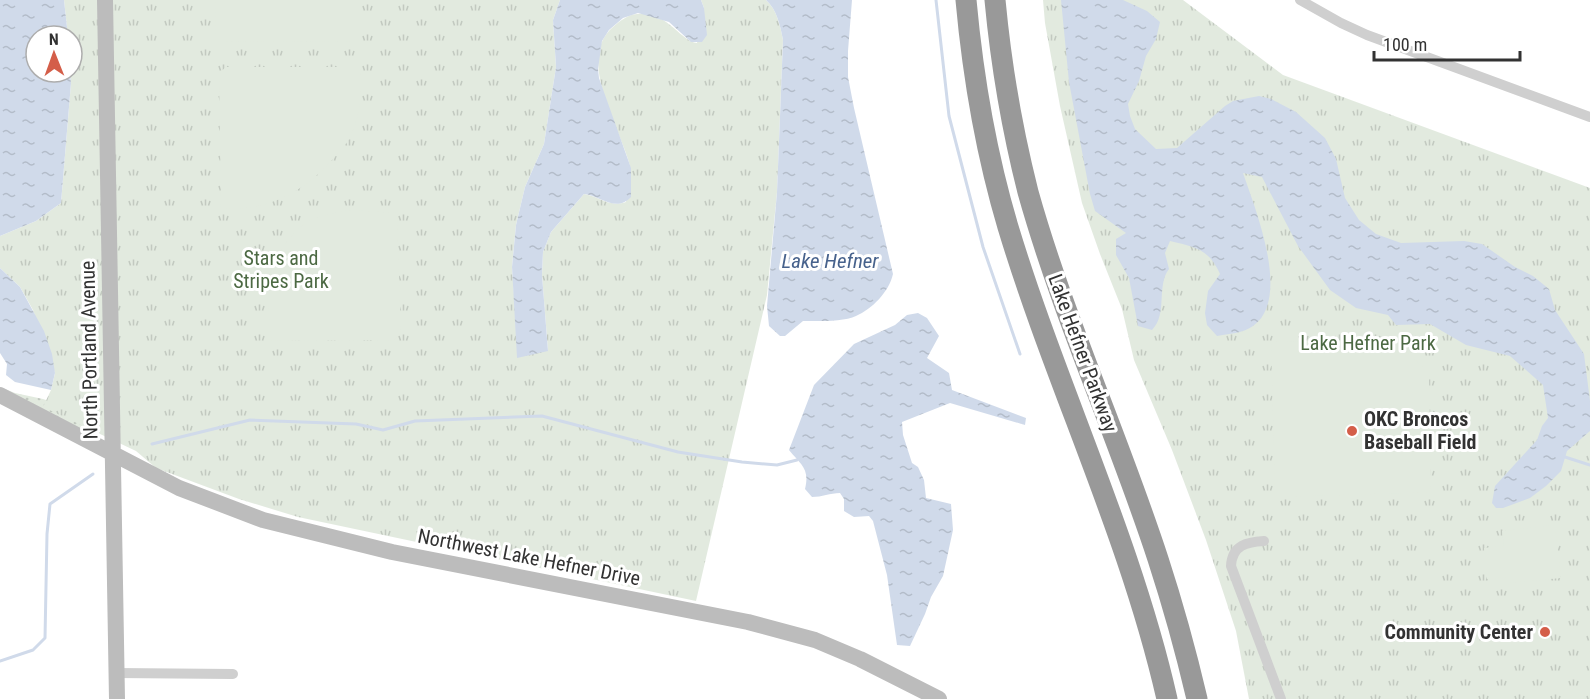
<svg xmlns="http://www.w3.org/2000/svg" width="1590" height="699" font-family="'Roboto Condensed',sans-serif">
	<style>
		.grass { fill: url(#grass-dots) }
		.park { fill: url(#park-tufts) }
		.garden { fill: #e2eadf }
		.water { fill: url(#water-ripples) }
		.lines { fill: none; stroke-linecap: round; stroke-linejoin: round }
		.stream { stroke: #d0daea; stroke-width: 3 }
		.street { stroke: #cfcfcf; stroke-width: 10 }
		.secondary { stroke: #bcbcbc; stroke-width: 16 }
		.highway { stroke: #999; stroke-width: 21 }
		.poi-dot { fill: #d45e49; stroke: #fff; stroke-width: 2 }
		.labels { text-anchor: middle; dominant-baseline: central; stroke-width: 6; stroke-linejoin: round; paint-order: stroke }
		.park-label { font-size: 20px; fill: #4c6943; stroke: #fff }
		.street-label { font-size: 20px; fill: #323232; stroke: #fff }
		.poi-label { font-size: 20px; font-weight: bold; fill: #323232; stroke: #fff; text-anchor: start }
		.water-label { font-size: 21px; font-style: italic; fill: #47628c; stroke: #fff }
	</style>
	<defs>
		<pattern id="grass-dots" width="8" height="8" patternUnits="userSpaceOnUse" patternTransform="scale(1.5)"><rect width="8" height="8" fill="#e2eadf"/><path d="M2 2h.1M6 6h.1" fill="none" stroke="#c2c9c0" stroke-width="1.8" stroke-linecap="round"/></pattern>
		<pattern id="park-tufts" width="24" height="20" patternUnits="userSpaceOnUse" patternTransform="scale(1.5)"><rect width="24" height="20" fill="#e2eadf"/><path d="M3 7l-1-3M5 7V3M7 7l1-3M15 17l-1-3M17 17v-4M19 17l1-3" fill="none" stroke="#c2c9c0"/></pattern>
		<pattern id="water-ripples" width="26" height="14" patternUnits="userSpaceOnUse" patternTransform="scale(1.5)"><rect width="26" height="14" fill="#d0daea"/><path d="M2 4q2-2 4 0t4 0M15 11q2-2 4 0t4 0" fill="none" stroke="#b3bcc9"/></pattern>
	</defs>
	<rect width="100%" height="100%" fill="#fff"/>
	<path class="grass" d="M0 387 15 393 43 399 104 419 95 429 85 431Z"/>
	<path class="park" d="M64 0H560L553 20 556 67 544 144 525 187 516 225 512 267 515 308 548 351 542 275 543 252 551 232 584 194C599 196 609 208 626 202 627 191 632 176 630 166 621 129 575 59 613 27 620 21 627 15 637 14 667 10 681 42 697 43L704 8 701 0H766C777 10 780 25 783 40L777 192 767 295 696 601 298 517 239 499 156 468 136 451 43 407 51 390 55 373 33 310 20 287 0 268V236L36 221 61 203 71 83 70 72H72V36H68Z
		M1043 0H1183L1283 75 1590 188V699H1249L1236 631 1206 540 1172 450 1134 360 1122 309 1100 254 1082 203 1060 106 1045 23Z"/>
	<path class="garden" d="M215 0H353L355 12V41L216 42Z
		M226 67H360C361 90 361 114 351 135 347 144 338 154 331 161 300 195 268 210 221 209L219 73Z
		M350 210 397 213 401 333 394 340 272 341C270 322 267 301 269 281 271 261 289 234 306 223 319 215 336 213 350 210Z
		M1394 340 1429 373 1431 492 1283 497 1275 489 1271 342Z
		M1555 525 1561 578 1508 583 1507 577 1487 579 1484 548 1504 546 1502 531Z"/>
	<path class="water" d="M0 0H64L68 36H36V72H70L71 83 61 203 36 221 0 236Z
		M560 0H701L704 8 707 35 702 42H691L669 22 638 13 623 18 609 30 602 41 598 69 599 78 631 168V197C616 213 601 196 584 194L551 232 543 252 542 275 548 351 517 358 512 267 516 225 525 187 544 144 556 67 553 20Z
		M766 0H852L848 51V77L854 108 893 274C889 292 872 309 856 316 844 322 817 321 803 321L785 336H780L769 326 767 306 777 192 783 40C780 25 777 10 766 0Z
		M1061 0H1123L1147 11 1160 22 1156 39 1146 56 1139 81 1128 104 1130 116 1135 129 1156 149 1177 148 1225 106 1233 101 1259 96 1271 99 1296 112 1325 138 1336 159 1345 198 1359 220 1376 234 1401 243 1464 241 1482 244 1515 267 1533 276 1549 289 1555 310 1584 354 1590 401V431L1567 451 1561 471 1546 486 1530 498 1503 508H1496L1492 503 1495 486 1537 440 1542 426 1548 418 1543 385 1510 356 1466 345 1430 324 1396 325 1388 315 1356 308 1330 290 1298 246 1262 177 1243 173C1255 208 1292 299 1253 326 1244 333 1228 334 1217 336L1207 325 1205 313 1208 291 1220 274C1209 249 1195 247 1170 241L1165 253 1169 269C1156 286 1168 314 1152 330L1138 326 1129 278 1116 255V239L1126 233 1095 211 1090 194 1069 82Z
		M0 268 20 287 44 331 52 354 55 373 51 390 15 382 6 375 7 364 0 353Z
		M918 313 927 318 939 336 927 358 949 373 952 390 1026 418 1025 425 950 403 902 422 903 435 912 463 918 467 924 480 926 498 951 504 953 530 943 576 931 597 925 614 910 646 897 645 887 575 873 521 869 516 854 517 844 511V499L840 493C830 493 822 497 812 497L805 489C810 468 801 465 789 450L814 385 854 344 895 325 907 315Z"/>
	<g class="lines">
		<path class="stream" d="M936 0 949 116 983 247 1020 354
			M152 444 250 420 356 424 383 430 415 421 542 416 678 452 742 462 777 465 797 460
			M1565 457 1590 465
			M0 661 33 650 45 638 47 534 50 504 93 474"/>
		<path class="street" d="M1300 0 1341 23 1367 35 1590 117
			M1264 541C1247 542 1232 545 1231 566L1281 699
			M116 673 233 674"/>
		<path class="secondary" d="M105 0 117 699
			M0 395 179 488 263 520 392 552 748 622 815 640 860 659 939 699"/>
		<path class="highway" d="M966 0C973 77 986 153 1008 227 1056 386 1130 536 1167 699
			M995 0C1001 64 1012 129 1028 192 1063 317 1118 436 1158 559 1173 605 1186 652 1197 699"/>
	</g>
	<g class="poi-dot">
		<circle cx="1352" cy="431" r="6"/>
		<circle cx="1545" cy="632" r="6"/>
	</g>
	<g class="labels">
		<g class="park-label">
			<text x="281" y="258">Stars and<tspan x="281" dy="23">Stripes Park</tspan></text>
			<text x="1368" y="343">Lake Hefner Park</text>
		</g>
		<g class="street-label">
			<text transform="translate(89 350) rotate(-91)">North Portland Avenue</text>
			<text transform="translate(1083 353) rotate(70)">Lake Hefner Parkway</text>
			<text transform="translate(529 557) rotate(11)">Northwest Lake Hefner Drive</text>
		</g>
		<g class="poi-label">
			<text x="1364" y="419">OKC Broncos<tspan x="1364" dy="23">Baseball Field</tspan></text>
			<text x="1533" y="632" text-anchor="end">Community Center</text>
		</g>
		<g class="water-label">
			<text x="830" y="261">Lake Hefner</text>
		</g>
	</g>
	<g transform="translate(54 54) rotate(359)"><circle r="28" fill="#ffffff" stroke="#adadad" stroke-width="1.5"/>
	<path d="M0-4.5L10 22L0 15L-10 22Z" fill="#d45e49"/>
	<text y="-9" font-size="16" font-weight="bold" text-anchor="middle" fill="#323232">N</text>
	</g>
	<path d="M1374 51v9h146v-9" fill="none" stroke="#323232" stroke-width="3"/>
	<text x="1383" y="51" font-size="18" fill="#323232" stroke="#ffffff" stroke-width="4.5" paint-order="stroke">100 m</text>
</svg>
